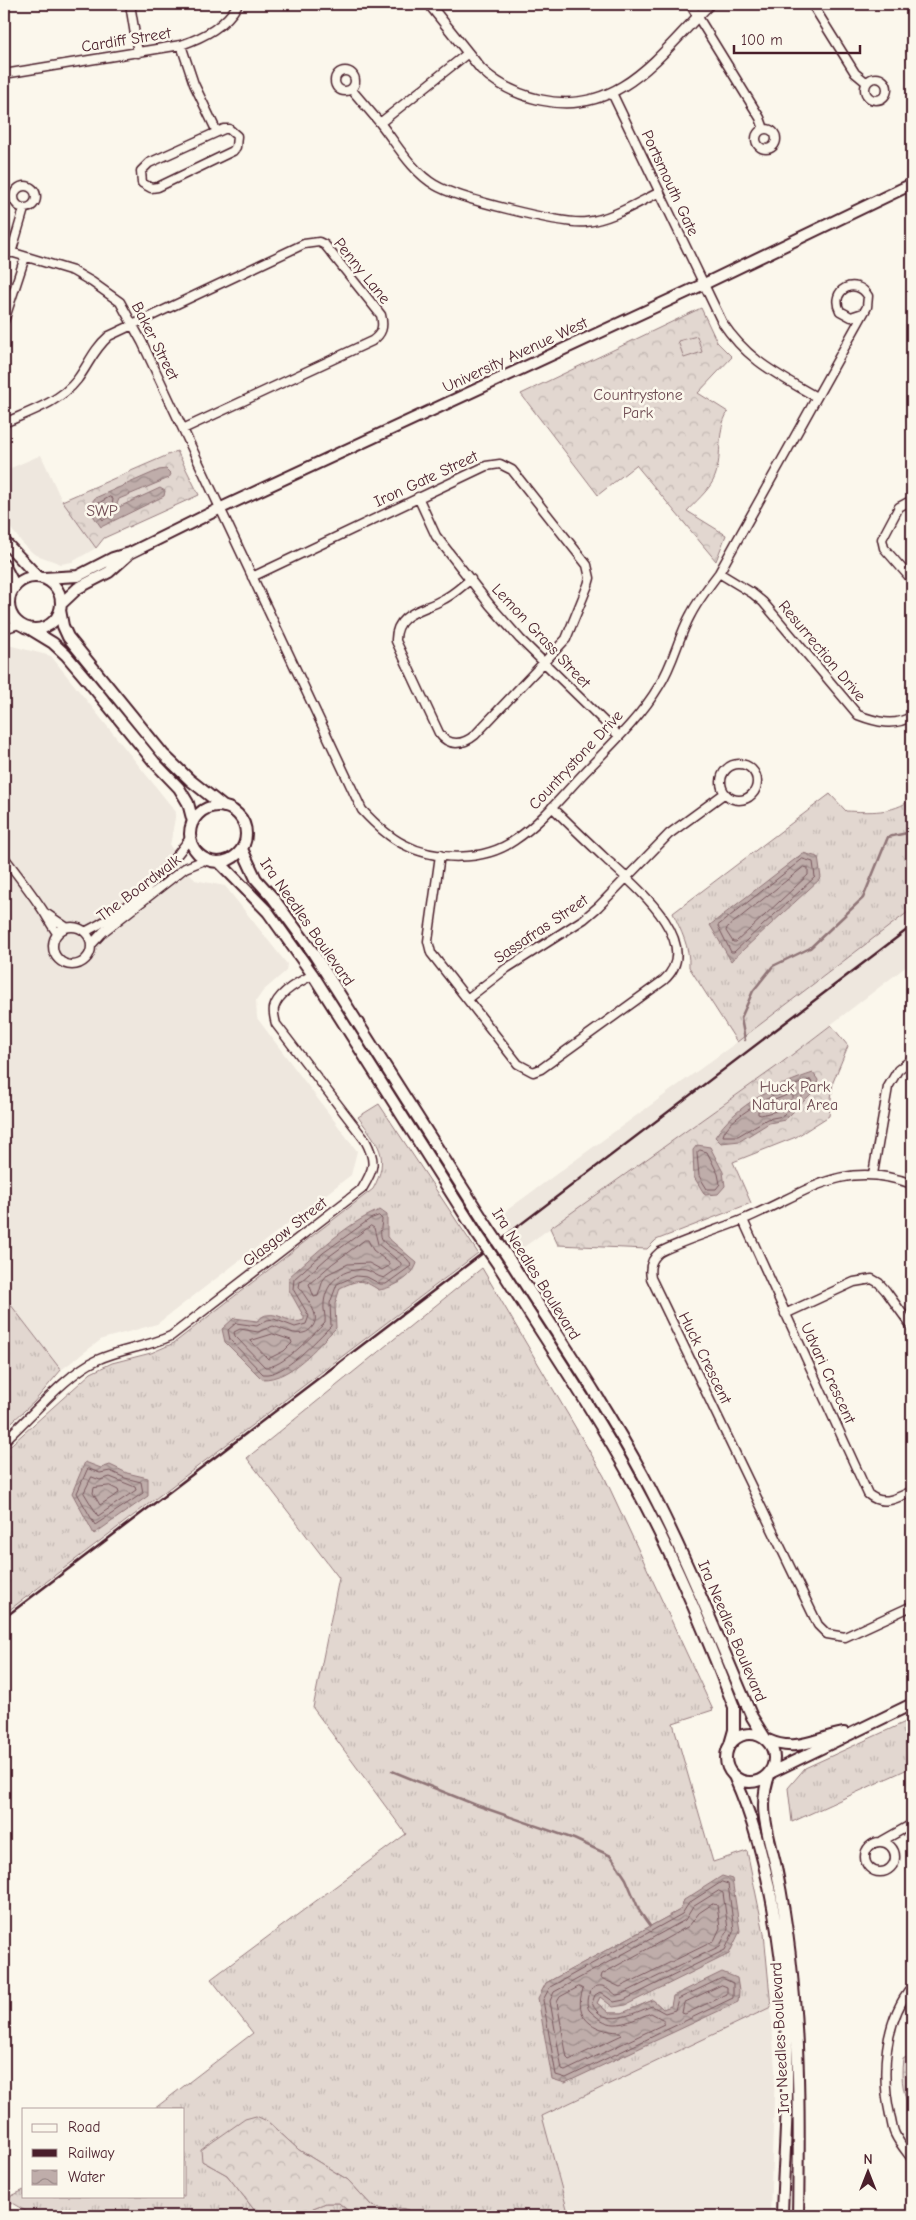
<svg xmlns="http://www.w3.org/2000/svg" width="916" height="2220" font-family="'Comic Neue',sans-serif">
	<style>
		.built { fill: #eee7de }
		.grass { fill: url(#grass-tufts); stroke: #967b7e; fill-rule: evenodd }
		.forest { fill: url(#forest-crowns); stroke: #967b7e }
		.wetland { fill: url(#wetland-marsh); stroke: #967b7e }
		.garden { fill: #e2d7d0; stroke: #967b7e }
		.water { fill: url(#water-waves); stroke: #907477 }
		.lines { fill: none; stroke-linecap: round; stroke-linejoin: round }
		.shore { stroke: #79585e; stroke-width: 1 }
		.stream { stroke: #907477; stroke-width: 2.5 }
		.minor-casing { stroke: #4a1f2b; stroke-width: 11 }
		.tertiary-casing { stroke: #4a1f2b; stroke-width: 12 }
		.secondary-casing { stroke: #4a1f2b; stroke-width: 14 }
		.minor { stroke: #fbf7ec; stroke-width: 8 }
		.tertiary { stroke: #fbf7ec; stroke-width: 9 }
		.secondary { stroke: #fbf7ec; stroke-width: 10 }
		.rail { stroke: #4a1f2b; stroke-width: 2.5 }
		.secondary-bridge-casing { stroke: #4a1f2b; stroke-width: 14; stroke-linecap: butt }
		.secondary-bridge { stroke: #fbf7ec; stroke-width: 10 }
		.labels { text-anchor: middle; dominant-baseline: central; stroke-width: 5; stroke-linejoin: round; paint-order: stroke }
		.street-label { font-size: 16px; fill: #4a1f2b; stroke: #fbf7ec }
		.park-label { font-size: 16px; fill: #704d54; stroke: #fbf7ec }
	</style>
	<defs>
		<pattern id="grass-tufts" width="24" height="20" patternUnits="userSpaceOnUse" patternTransform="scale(1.25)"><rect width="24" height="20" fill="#e2d7d0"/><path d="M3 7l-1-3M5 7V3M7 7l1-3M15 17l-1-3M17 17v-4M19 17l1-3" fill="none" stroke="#c3b8b3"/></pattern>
		<pattern id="forest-crowns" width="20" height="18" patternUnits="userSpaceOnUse" patternTransform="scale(1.25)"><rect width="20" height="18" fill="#e2d7d0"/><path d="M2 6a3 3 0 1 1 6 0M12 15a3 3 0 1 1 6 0" fill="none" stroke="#c3b8b3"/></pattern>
		<pattern id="wetland-marsh" width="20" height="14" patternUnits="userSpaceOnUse" patternTransform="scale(1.25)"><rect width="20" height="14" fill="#e2d7d0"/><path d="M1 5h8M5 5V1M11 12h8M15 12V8" fill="none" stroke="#c3b8b3"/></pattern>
		<pattern id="water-waves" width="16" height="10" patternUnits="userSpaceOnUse" patternTransform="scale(1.25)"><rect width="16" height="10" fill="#bfadaa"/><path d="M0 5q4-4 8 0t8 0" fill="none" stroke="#9d8c8b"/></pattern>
	</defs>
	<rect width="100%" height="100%" fill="#fbf7ec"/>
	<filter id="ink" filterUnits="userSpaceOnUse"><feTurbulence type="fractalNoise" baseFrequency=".02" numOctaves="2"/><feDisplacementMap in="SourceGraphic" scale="10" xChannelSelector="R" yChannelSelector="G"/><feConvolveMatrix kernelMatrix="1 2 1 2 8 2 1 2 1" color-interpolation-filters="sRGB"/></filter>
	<g filter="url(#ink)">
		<path class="built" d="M41 455 62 501 96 548 72 562 61 564 34 554 24 545 4 520V471Z
			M4 644 51 656 176 812 170 846 195 880 225 886 287 964 286 971 263 991 256 1001 257 1018 357 1151 351 1175 157 1324 102 1339 61 1370 4 1296Z
			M912 909V962L776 1067 521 1249 499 1216 737 1042Z
			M771 2007 775 2071 770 2216H569L541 2116Z"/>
		<path class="grass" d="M830 794 846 811C870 812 892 814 912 799V909L737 1042 689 967C690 947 681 931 673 913Z
			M379 1104 478 1253 4 1614V1451L91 1373 112 1363 151 1353 174 1343 373 1189C391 1156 378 1144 358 1117Z
			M482 1268 604 1476 713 1710 673 1723 713 1862 747 1851 764 1933 771 2007 542 2116 569 2216H411L408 2210 399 2208 388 2211 372 2206 348 2180 299 2150 267 2121 202 2161 227 2175 259 2216H34L5 2199 24 2190V2196H184V2109H154L253 2033 211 1979 406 1834 313 1708 339 1578 247 1458ZM684 1900 729 1954 600 1997 597 2003 609 2013H623L653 2000 663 2009 671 2007 565 2083 546 1983 680 1910Z
			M4 1296 61 1370 34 1402 4 1429Z
			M912 1719V1767L792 1822 788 1788 805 1768Z
			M326 2203H339L351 2216H309L313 2208Z"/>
		<path class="forest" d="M701 308 717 342 732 357 698 393 728 412C715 432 724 460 713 481 707 492 695 502 687 511L726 535 716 561 636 465 598 495 521 394Z
			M177 451 199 495 104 538 96 548 62 501Z
			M831 1025 848 1046 833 1082 829 1116 796 1137 733 1162 751 1203 656 1240 647 1249 558 1245 550 1228 776 1067Z
			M256 2116 267 2121 299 2150 348 2180 372 2206 388 2211 399 2208 408 2210 411 2216H351V2213L339 2203H326L313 2208 309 2216H259L227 2175 202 2161 201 2150 245 2119Z"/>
		<path class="wetland" d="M912 2054 908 2079 912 2082V2116C904 2095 900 2082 903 2059Z"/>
		<path class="garden" d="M697 336 702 352 684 358 678 341Z"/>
		<path class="water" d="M166 469 171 474 169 478 119 499 117 504 119 507 160 488 165 491 164 496 101 527 92 514 93 510 90 505 95 498 159 470Z
			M803 853 818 857 821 878 731 961 710 925Z
			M813 1073 818 1080 816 1089 785 1120 769 1123 740 1141 721 1143 715 1137C736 1104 777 1085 813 1073Z
			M697 1145 710 1147 723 1172 725 1186 718 1194 705 1195 694 1177 693 1150Z
			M380 1210 387 1215V1237L417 1263C413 1277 393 1288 379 1290 362 1279 359 1279 340 1288L335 1304 336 1328C316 1347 291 1380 262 1379L225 1342 222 1329 234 1318 257 1321C260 1319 263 1315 267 1315 280 1312 291 1326 304 1320V1317L289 1290V1277C315 1254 348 1222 380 1210Z
			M85 1462 101 1468 110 1465 127 1473 148 1478V1496L94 1534 72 1493Z
			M722 1876 732 1879 740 1931 729 1954 626 2005 613 2007 600 1997 597 2003 609 2013H622L653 2000 663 2009 671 2006 673 1996 722 1972 737 1978 739 1991 738 2002 565 2083 552 2079 538 1998 546 1983 680 1910 684 1900Z"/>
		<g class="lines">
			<path class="shore" d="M110 497 113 499 112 506 116 513 103 520 98 513 96 505Z
				M803 859 813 862 815 877 734 952H731L718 926Z
				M804 867 808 868V875L736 942H733L726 931 727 928Z
				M810 1080 812 1082 811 1087 783 1116 767 1119 738 1136H723C726 1116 791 1085 810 1080Z
				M790 1094 793 1095V1098L780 1110 761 1115 758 1114V1111L768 1103Z
				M700 1150 707 1152 718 1174 720 1184 716 1189H707L699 1176 697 1153Z
				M379 1216 382 1219C382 1225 379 1232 382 1239 388 1250 409 1254 411 1266L386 1284H380L367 1277 356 1276 337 1284 330 1303 331 1326C316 1340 284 1377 263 1374L230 1340 228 1330 236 1323 257 1326 267 1320 274 1319 295 1327 306 1324 309 1316 293 1289 294 1279 323 1253 370 1219Z
				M371 1226 374 1228 378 1244 401 1263V1266L384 1278C377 1277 372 1271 366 1270 344 1267 326 1281 324 1303 323 1310 326 1316 325 1323 313 1334 282 1369 265 1367L235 1336 234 1332 240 1329 258 1332 273 1326C284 1329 303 1341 313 1326 315 1323 316 1319 315 1315 313 1306 304 1295 299 1287L300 1282 327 1258Z
				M365 1240H368L373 1250 389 1263V1266L382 1270 369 1263 348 1264 328 1274 323 1280 318 1296 314 1297 309 1284 332 1264Z
				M273 1334 291 1340 292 1343 284 1351 268 1359 251 1341Z
				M89 1469 100 1473 110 1471 125 1478 141 1482 143 1493 95 1525 77 1493 87 1470Z
				M92 1477 100 1480 110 1477 135 1487 136 1490 98 1516 84 1493Z
				M110 1486 118 1490 119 1493 100 1505 93 1493 94 1488Z
				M722 1882 728 1884 734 1930 725 1950 624 2000 614 2002 600 1992 595 1995 592 2003C603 2030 634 2013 652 2006L665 2013 675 2010 678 1999 722 1978 733 1983V1998L566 2078 556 2075 543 2000 550 1987 682 1914 689 1903Z
				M719 1891 723 1893 728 1929 720 1946 622 1994 616 1995C612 1992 608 1987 602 1986 589 1984 584 2001 589 2010 612 2033 624 2023 651 2013L664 2020V2024L565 2071 562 2070 550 2001 554 1992 685 1920 693 1907Z
				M713 1904 717 1905 720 1928 714 1941 620 1987 601 1978 602 1974 689 1926 699 1913Z
				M722 1985 727 1987V1994L685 2014 682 2013 684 2003Z
				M579 1987 583 1989C573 2017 592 2031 620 2032L622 2035 569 2060 567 2058 557 2002 560 1997Z"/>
			<path class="stream" d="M745 1040 741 1018 753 991 773 966 810 948 863 898 888 837 912 832
				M392 1771 476 1805 574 1839 611 1856 626 1879 640 1912 650 1926"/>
			<defs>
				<path id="minor" d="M130 4 138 53
					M690 4 760 118 764 129
					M812 4 855 73 867 83
					M181 45 194 84 217 132
					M468 53 380 123C396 143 412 172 435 185 456 198 563 225 586 222 612 219 637 203 660 192
					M335 81a10 10 0 1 1 20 0a10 10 0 1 1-20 0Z
					M4 74 181 45C204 37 226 26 238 4
					M865 89a11 11 0 1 1 22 0a11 11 0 1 1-22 0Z
					M351 89 380 123
					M612 93 722 322C748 361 777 374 816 397
					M756 139a10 10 0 1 1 20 0a10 10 0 1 1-20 0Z
					M224 129H229L237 136 236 147 233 151 158 187 151 188 142 183 141 171 149 163Z
					M14 197a11 11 0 1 1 22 0a11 11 0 1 1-22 0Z
					M4 250 73 271 92 282 120 302 142 342 362 810C374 823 387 836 403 844 435 861 484 862 515 840 542 822 563 795 585 772 611 745 640 718 659 686 674 663 678 637 691 614 699 599 709 586 719 573L867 307 868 296C856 276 829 290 840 311L851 317 863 313
					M11 253 24 209
					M4 321 25 257
					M4 423C29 412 60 402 77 380 89 364 93 350 109 336L304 244 319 242 325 245 381 315C384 327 382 334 372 341L183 429
					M418 497 436 536 490 605 520 639 619 736
					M912 500 899 507 882 539 884 548 912 580
					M719 573 752 593 763 602 858 715C876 722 895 727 912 716
					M252 577 486 466 500 464 512 470 587 565 590 578 588 585 566 639 475 735C463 745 449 747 439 733L396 641C395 613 422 611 442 600 453 595 462 586 471 579
					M4 607 8 603
					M4 629 19 624
					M721 782a18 18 0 1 1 36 0a18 18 0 1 1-36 0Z
					M440 855 428 941 431 953 518 1064 533 1072 541 1069 664 980C705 943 634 885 607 860 589 843 570 825 552 807
					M4 857C17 874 30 891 42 909 48 918 51 925 57 933
					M44 912 66 927
					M53 946a19 19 0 1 1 38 0a19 19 0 1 1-38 0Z
					M85 932C128 911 163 875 191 837
					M91 945 103 932 185 868 207 859
					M467 999 507 968 584 919 598 907 669 834 725 793
					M873 1174 888 1087 898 1070 912 1059
					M912 1184C841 1158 805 1194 742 1220 715 1231 686 1239 660 1252 651 1259 649 1267 651 1278L818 1625 827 1634 845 1637 912 1606
					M743 1220 868 1494C883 1507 897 1498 912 1491
					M785 1314 854 1282 872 1279 879 1283 886 1291 912 1327
					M4 1441C30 1418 67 1373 97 1360 121 1349 147 1347 171 1336L362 1189C374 1169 377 1162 365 1140L276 1024C275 1020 273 1013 274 1008 278 993 300 981 313 975
					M882 1841 912 1824
					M865 1857a15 15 0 1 1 30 0a15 15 0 1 1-30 0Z
					M912 1987C884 2021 881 2074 890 2115 892 2121 892 2128 895 2134 899 2143 906 2151 912 2159"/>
				<path id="tertiary" d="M429 4 481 69C498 85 518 95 541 100 621 117 661 52 710 4"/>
				<path id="secondary" d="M4 541 38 577
					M4 565 15 586
					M9 603a26 26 0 1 1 52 0a26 26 0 1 1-52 0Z
					M44 578 78 576 113 558 130 553 219 509 702 285 912 184
					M61 604 78 588 109 572 128 555
					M60 610 63 626 68 637 163 754 190 780 224 807
					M30 629 53 643 66 655 88 681 155 763 179 788 188 803 193 822
					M190 834a28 28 0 1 1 56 0a28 28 0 1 1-56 0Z
					M242 849 256 879 273 898 312 951 487 1226
					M219 862 268 912 313 975 477 1234
					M509 1259C554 1330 603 1401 643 1475 685 1553 717 1636 752 1717L765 1738
					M499 1266C545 1339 594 1410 635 1486 674 1557 705 1632 734 1707V1730L730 1744
					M726 1758a24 24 0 1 1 48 0a24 24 0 1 1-48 0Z
					M768 1740C796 1753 816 1738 844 1733
					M770 1773C756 1809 770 1837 777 1872 800 1987 800 2100 798 2216
					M770 1773 912 1704
					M734 1776C775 1866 789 1989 787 2088 787 2131 783 2173 782 2216"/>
			</defs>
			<use href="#minor" class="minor-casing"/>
			<use href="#tertiary" class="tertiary-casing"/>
			<use href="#secondary" class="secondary-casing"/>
			<use href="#minor" class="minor"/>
			<use href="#tertiary" class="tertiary"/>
			<use href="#secondary" class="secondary"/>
			<path class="rail" d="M4 1618 912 926"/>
			<defs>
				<path id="secondary-bridge" d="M487 1226 509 1259
					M477 1234 499 1266"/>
			</defs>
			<use href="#secondary-bridge" class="secondary-bridge-casing"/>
			<use href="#secondary-bridge" class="secondary-bridge"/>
		</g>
	</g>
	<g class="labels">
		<g class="street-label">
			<text transform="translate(126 40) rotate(-9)">Cardiff Street</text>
			<text transform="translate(670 183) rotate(65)">Portsmouth Gate</text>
			<text transform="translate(362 271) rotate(51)">Penny Lane</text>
			<text transform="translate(155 341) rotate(63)">Baker Street</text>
			<text transform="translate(515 355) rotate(-25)">University Avenue West</text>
			<text transform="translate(426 479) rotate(-25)">Iron Gate Street</text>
			<text transform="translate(541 636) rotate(47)">Lemon Grass Street</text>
			<text transform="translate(822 651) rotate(50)">Resurrection Drive</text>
			<text transform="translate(576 760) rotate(-47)">Countrystone Drive</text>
			<text transform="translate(139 888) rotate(-37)">The Boardwalk</text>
			<text transform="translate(307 922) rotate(55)">Ira Needles Boulevard</text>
			<text transform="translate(541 929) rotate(-34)">Sassafras Street</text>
			<text transform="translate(285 1232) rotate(-38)">Glasgow Street</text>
			<text transform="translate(536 1274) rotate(58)">Ira Needles Boulevard</text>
			<text transform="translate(705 1358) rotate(64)">Huck Crescent</text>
			<text transform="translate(828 1373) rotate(65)">Udvari Crescent</text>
			<text transform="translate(732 1631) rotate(67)">Ira Needles Boulevard</text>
			<text transform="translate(780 2038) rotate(-93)">Ira Needles Boulevard</text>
		</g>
		<g class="park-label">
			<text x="638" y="395">Countrystone<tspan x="638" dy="18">Park</tspan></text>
			<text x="102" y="511">SWP</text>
			<text x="795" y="1087">Huck Park<tspan x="795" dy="18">Natural Area</tspan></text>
		</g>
	</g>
	<rect width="916" height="2220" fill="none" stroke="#fbf7ec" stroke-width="20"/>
	<rect x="10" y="10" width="896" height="2200" fill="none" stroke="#4a1f2b" stroke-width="2" filter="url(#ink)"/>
	<rect x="22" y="2108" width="162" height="90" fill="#fbf7ec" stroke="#b4a19f"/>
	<rect x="32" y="2124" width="25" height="8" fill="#fbf7ec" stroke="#b4a19f"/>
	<text x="68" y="2132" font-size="15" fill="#4a1f2b">Road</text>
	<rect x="32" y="2149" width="25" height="8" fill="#4a1f2b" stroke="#b4a19f"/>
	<text x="68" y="2158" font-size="15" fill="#4a1f2b">Railway</text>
	<rect x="32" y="2170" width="25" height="15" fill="url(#water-waves)" stroke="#b4a19f"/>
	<text x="68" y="2182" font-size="15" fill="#4a1f2b">Water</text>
	<g transform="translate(868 2172)" stroke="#fbf7ec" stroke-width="4" paint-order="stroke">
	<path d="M0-4L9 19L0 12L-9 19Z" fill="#4a1f2b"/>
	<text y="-8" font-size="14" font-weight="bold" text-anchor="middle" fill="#4a1f2b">N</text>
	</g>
	<path d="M734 45v8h126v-8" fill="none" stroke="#4a1f2b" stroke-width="2.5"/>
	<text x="741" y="45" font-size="15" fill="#4a1f2b" stroke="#fbf7ec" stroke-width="4" paint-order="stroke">100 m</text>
</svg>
